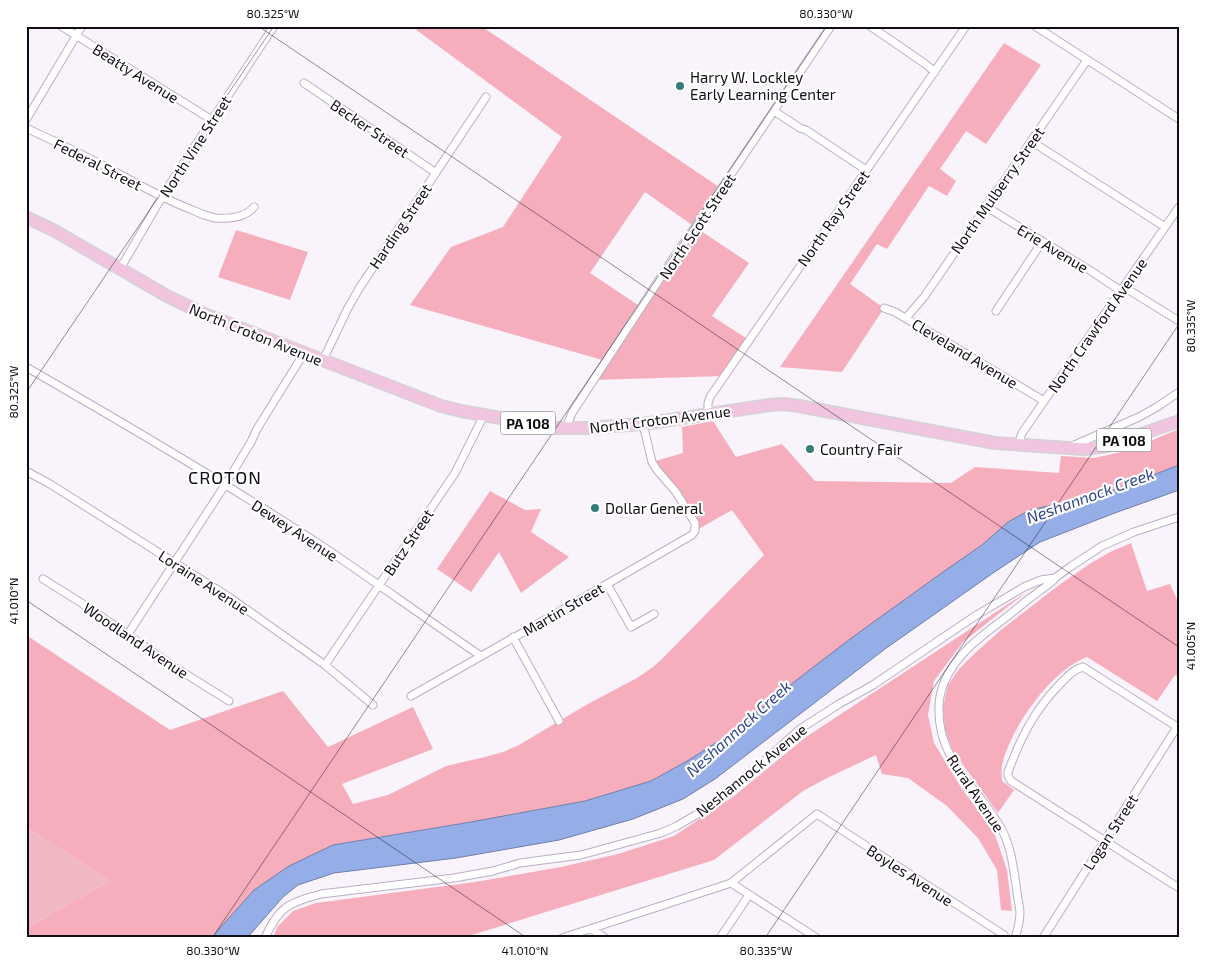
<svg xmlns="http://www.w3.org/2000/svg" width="1205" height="964" font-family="'Exo 2',sans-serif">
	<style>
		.green { fill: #efb8c2 }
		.forest { fill: #f7aebc; fill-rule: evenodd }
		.water { fill: #96aee7; stroke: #6e7ea8 }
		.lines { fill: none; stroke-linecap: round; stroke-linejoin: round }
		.street-casing { stroke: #bdadc3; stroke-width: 9 }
		.primary-casing { stroke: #d4d3d5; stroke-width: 14 }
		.street { stroke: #fff; stroke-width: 7 }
		.primary { stroke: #f1c4e0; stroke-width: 11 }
		.ticks { fill: none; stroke: #120d14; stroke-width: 1; stroke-opacity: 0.45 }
		.poi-dot { fill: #347d7a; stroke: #fff; stroke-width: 2 }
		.labels { text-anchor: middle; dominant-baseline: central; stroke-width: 4.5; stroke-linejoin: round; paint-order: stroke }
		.shield { fill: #fff; stroke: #59565a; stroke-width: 1 }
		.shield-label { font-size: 14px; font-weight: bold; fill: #120d14 }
		.street-label { font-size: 15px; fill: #120d14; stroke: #fff }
		.poi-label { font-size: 15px; fill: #120d14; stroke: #fff; text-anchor: start }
		.water-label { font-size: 16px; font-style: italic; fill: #2e468a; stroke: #fff }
		.quarter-label { font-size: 18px; letter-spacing: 1px; fill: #120d14; stroke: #fff }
		.neatline { fill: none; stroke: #120d14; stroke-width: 2 }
		.ticks-label { font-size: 12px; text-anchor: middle; fill: #120d14 }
	</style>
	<rect width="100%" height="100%" fill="#f9f3fc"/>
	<path class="green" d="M26 827 110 881 26 928Z"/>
	<path class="forest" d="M411 26H481L722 189 695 227 749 263 712 316 749 340 724 376 594 380 606 361 410 305 451 247 503 227 562 137ZM645 192 695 227 641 307 590 273Z
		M1004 43 1041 65 986 144 966 131 940 169 956 181 947 196 929 186 887 249 877 244 850 284 884 308 842 372 780 367Z
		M236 230 308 252 290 300 218 277Z
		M713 421 736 457 782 444 815 481 951 483 975 467 1059 473 1061 456 1094 458 1126 451 1179 429V465L1117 489 1069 503 1043 507 1008 522 982 545 731 733 689 760 651 781 585 801 471 822 333 845 214 933 211 938H26V928L110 881 26 827V635L170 730 283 691 328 747 413 707 433 749 342 784 353 804 388 795 446 766 485 757 503 752 519 745 586 705 637 678 653 667 661 660 764 555 732 510 695 531 696 527 652 462 683 453 682 427Z
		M490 491 525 510 541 509 531 532 569 557 521 593 499 552 471 592 437 569Z
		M1131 543 1147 591 1170 584 1179 604V676L1175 675 1157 701 1087 657C1050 671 1011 728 1002 765 1001 770 1002 776 1002 781L1014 790 998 813 953 751 945 731 943 707 948 685 959 669 974 654 1001 630 1059 585 1091 563 1110 552Z
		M1028 591 963 642 934 681 928 715 934 743 962 789 994 832 1007 870 1012 911 1001 910 997 870 978 838 947 806 908 778 882 774 876 755 827 778 803 791 714 860 462 938H273L277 927 293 911 316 903 475 882 561 867 618 854 674 836 734 796 806 737Z"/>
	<path class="water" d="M1179 465V490L1112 514 1040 542 993 573 885 649 715 779 683 799 633 819 559 840 456 858 334 873 298 885 283 897 247 938H211L254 890 289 866 333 845 471 822 585 801 651 781 689 760 731 733 785 689 850 639 943 572 982 545 1008 522 1028 511 1043 507 1069 503 1117 489Z"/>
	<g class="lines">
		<defs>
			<path id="street" d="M61 26 212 120
				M870 26 924 63 935 72
				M1035 26 1179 119
				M304 83 436 173
				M774 111 800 128 806 130 866 170
				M26 120 82 26
				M26 128C54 141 82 154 108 168 135 182 161 198 190 209 198 213 206 216 215 218 228 219 245 218 254 207
				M1031 141 1165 227
				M985 206 1091 271 1121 291
				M120 269 166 190 274 26
				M1124 287 1179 321
				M884 308 895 312 943 340 1044 401
				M996 311 1042 242
				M906 318 924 297 1087 60
				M323 360 348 308 360 287 486 97
				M26 367C127 425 228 484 325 548 377 583 429 621 481 656
				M708 414V403L710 397 966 26
				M566 428 572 413 678 251 709 207 831 26
				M1020 445V439L1022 433 1179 207
				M1072 446 1139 417 1157 407 1179 392
				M26 471 50 484 229 597 325 665 373 705
				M43 579 83 604 173 666 229 701
				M607 584 631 627 654 614
				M128 634 225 485 251 442 257 429 304 353
				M513 637 559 721
				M325 665 455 473 484 415
				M411 696 536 625 692 535 695 531V523L676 492 657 470 652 462 643 424
				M1179 728 1083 667C1074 669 1068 676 1061 683 1035 709 1021 737 1008 772V776L1011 781 1179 888
				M731 883 817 938
				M591 929 605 938
				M265 938C279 906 289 903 321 894L454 878 493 871 520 863 581 855 661 833 677 826 706 809 761 764 800 729 839 704 873 685 975 616 1024 587 1041 580 1055 578 1070 567 1102 546 1134 532 1179 517
				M562 938 670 903 731 883 817 814 1004 935
				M720 938 749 895
				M1015 938C1018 929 1020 921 1020 912 1019 903 1017 894 1016 885 1013 866 1011 847 1002 830 979 787 937 762 939 707 939 693 945 677 954 665 964 650 978 639 992 628 1003 620 1014 611 1025 602 1035 594 1046 587 1055 579
				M1043 938 1177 727"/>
			<path id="primary" d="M26 217 55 231 167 296 204 314 441 406 461 411 557 428H588L643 424 770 405 784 404 799 406 995 443 1084 449 1107 446 1179 421"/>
		</defs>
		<use href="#street" class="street-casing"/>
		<use href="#primary" class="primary-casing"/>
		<use href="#street" class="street"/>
		<use href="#primary" class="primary"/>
	</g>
	<path class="ticks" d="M258 26 1179 647M26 393 274 26M26 600 527 938M212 938 827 26M765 938 1179 324"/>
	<g class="poi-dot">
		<circle cx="680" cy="86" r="5"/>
		<circle cx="810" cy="449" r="5"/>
		<circle cx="595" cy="508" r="5"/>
	</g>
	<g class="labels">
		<g class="shield">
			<rect x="500.5" y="411.5" width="55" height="23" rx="4"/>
			<rect x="1096.5" y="428.5" width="55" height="23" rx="4"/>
		</g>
		<g class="shield-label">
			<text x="528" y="423">PA 108</text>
			<text x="1124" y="440">PA 108</text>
		</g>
		<g class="street-label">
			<text transform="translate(136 73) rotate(32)">Beatty Avenue</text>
			<text transform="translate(370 128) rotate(34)">Becker Street</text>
			<text transform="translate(195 146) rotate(-57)">North Vine Street</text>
			<text transform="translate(98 164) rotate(27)">Federal Street</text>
			<text transform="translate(997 190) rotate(-55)">North Mulberry Street</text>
			<text transform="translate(833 218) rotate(-55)">North Ray Street</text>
			<text transform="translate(400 226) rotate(-56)">Harding Street</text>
			<text transform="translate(697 226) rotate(-56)">North Scott Street</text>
			<text transform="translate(1053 248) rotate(31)">Erie Avenue</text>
			<text transform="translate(1097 325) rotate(-55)">North Crawford Avenue</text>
			<text transform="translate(256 334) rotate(22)">North Croton Avenue</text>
			<text transform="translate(965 353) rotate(31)">Cleveland Avenue</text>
			<text transform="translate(660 419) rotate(-7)">North Croton Avenue</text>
			<text transform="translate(295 530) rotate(33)">Dewey Avenue</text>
			<text transform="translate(408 542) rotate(-56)">Butz Street</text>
			<text transform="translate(204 582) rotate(33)">Loraine Avenue</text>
			<text transform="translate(563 609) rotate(-30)">Martin Street</text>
			<text transform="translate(136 640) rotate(34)">Woodland Avenue</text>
			<text transform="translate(751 770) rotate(-39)">Neshannock Avenue</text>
			<text transform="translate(976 793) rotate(56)">Rural Avenue</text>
			<text transform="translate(1110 832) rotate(-57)">Logan Street</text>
			<text transform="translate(910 875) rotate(33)">Boyles Avenue</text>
		</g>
		<g class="poi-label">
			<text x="690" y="77">Harry W. Lockley<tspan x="690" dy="17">Early Learning Center</tspan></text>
			<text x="820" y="449">Country Fair</text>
			<text x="605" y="508">Dollar General</text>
		</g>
		<g class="water-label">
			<text transform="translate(1090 495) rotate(-20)">Neshannock Creek</text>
			<text transform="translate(738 728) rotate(-42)">Neshannock Creek</text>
		</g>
		<g class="quarter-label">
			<text x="225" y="477">CROTON</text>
		</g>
	</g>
	<rect width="1205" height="964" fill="none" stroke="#ffffff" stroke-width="55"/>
	<rect x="28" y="28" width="1150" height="908" class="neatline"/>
	<g class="ticks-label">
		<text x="273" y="18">80.325°W</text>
		<text x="826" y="18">80.330°W</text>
		<text transform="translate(1191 326) rotate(-90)" y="4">80.335°W</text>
		<text transform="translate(14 392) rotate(-90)" y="4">80.325°W</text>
		<text transform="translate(14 601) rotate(-90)" y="4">41.010°N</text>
		<text transform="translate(1191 646) rotate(-90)" y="4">41.005°N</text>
		<text x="213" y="955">80.330°W</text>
		<text x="525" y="955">41.010°N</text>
		<text x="766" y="955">80.335°W</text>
	</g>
</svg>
